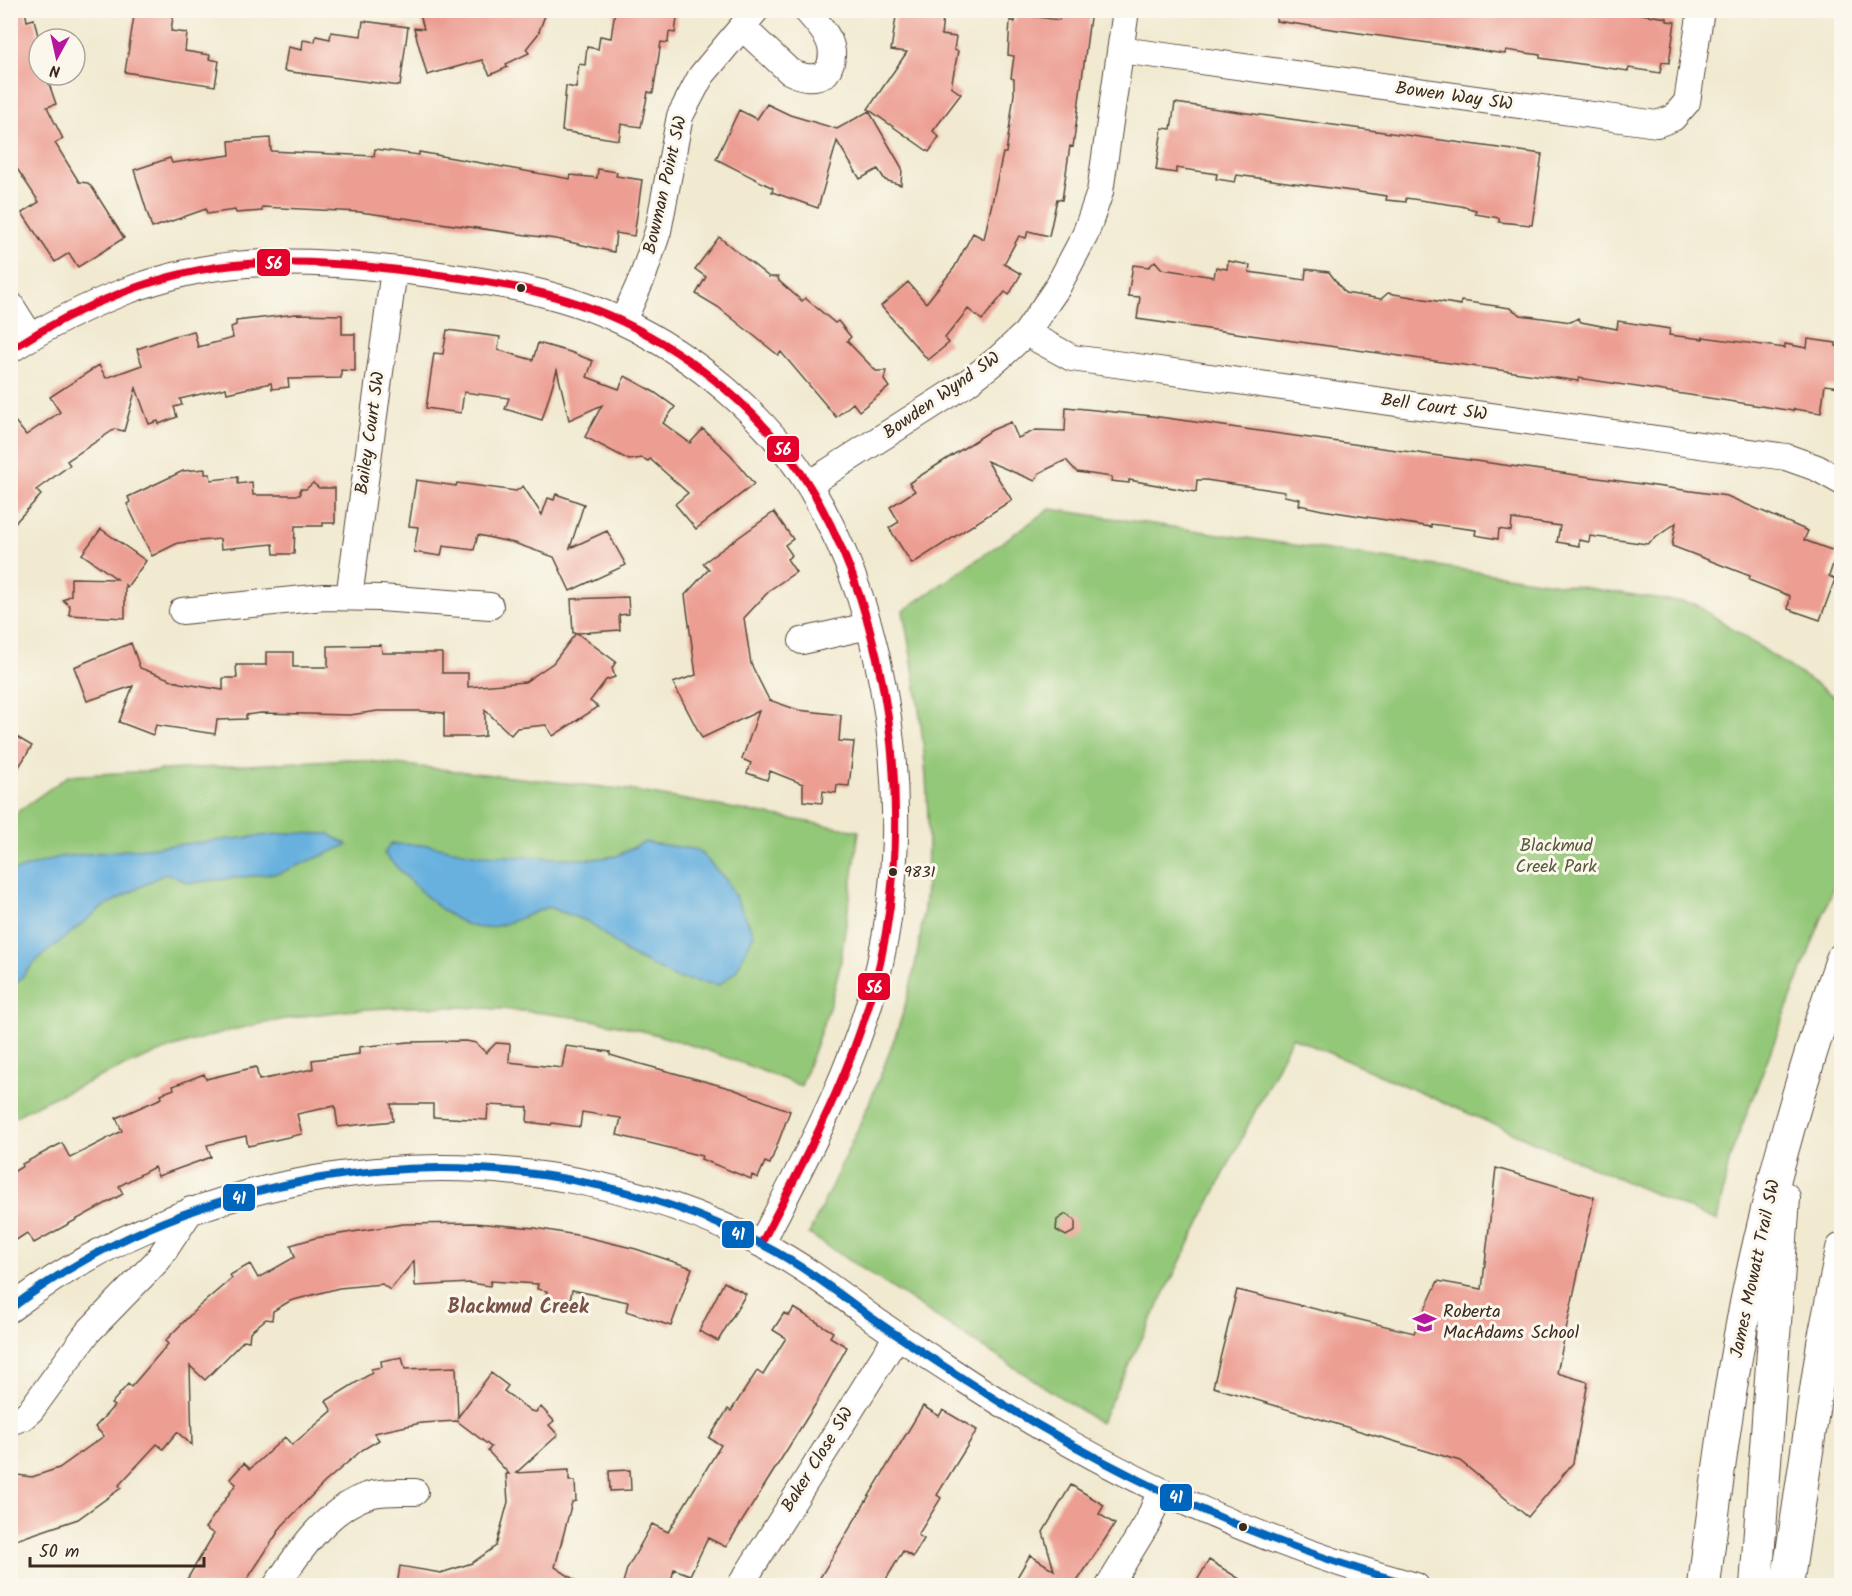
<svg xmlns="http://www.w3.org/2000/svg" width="1852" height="1596" font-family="Kalam,sans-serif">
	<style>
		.green { fill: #94c879; stroke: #68794c; stroke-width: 1.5 }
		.water { fill: #67b1df; stroke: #516e7e; stroke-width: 1.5 }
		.building { fill: #ed9e93 }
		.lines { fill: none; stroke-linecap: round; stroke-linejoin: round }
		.minor-casing { stroke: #564739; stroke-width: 28 }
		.major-casing { stroke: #564739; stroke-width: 34 }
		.minor { stroke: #fff; stroke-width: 26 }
		.major { stroke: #fff; stroke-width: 32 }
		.bus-1-casing { stroke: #fbf7ec; stroke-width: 12 }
		.bus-2-casing { stroke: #fbf7ec; stroke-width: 12 }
		.bus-1 { stroke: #e4002b; stroke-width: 8 }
		.bus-2 { stroke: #0065bd; stroke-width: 8 }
		.bus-dot { fill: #3b2a1e; stroke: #fbf7ec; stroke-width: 2 }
		.labels { text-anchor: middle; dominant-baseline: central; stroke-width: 6; stroke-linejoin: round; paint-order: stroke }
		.bus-label { font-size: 16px; fill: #3b2a1e; stroke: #fbf7ec; text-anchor: start }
		.street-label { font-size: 18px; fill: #3b2a1e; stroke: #fbf7ec }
		.park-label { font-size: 18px; fill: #565939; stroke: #fbf7ec }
		.poi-label { font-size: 18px; fill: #3b2a1e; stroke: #fbf7ec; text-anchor: start }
		.neighbourhood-label { font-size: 20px; font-weight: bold; fill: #795347; stroke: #fbf7ec }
		.line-badge { stroke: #fbf7ec; stroke-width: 2 }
		.badge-label { font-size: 16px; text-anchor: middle; font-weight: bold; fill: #fff }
	</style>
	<rect width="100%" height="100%" fill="#fbf7ec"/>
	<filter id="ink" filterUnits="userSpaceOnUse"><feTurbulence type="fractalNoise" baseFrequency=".0167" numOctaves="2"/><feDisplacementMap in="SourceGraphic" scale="12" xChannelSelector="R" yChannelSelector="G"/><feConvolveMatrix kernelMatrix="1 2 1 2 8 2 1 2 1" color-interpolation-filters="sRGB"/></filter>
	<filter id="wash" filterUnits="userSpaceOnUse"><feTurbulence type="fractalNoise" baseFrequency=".008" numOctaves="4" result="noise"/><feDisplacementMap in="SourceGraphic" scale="24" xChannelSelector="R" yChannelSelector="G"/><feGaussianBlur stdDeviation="1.35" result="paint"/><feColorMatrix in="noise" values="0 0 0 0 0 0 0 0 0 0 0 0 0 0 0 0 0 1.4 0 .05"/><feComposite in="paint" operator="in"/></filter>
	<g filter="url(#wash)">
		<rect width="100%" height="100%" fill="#f1ead1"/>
		<path class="green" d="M1050 509 1695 604 1841 701V868L1730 1157 1717 1221 1292 1037 1100 1423 809 1234C840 1168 872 1102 896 1034 945 895 930 752 903 611Z
			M349 759 629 790 859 831 840 966 830 1005 801 1086C735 1060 669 1034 598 1021 460 997 310 1002 177 1046 145 1057 115 1070 84 1084 59 1095 34 1105 11 1119L10 817 68 776Z"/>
		<path class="water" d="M289 833 329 834 348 845 280 873 189 883 166 873 103 907 38 959 11 989V872L59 857Z
			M644 842 698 850 727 881 754 934 736 971 719 985 676 978 627 953 589 922 548 907C530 914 501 928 482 928 448 926 407 877 384 854L390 844 429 845 478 855 592 859 617 856Z"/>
		<g id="blocks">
			<path class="building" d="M10 10H25L27 21 34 19 39 40V75H46L56 104 47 107 63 139 55 143 79 182 88 183 93 189 124 238 78 267 69 253 55 262 22 213 39 202 10 158Z
				M135 10H174L171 31 187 33 185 51 210 55 209 59 219 61 215 86 125 72Z
				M436 10H547L538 34 526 49 529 53 506 64 508 67 490 75 482 60 427 75 414 28 424 29 420 15Z
				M615 10H678L675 33 669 32 668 43 661 42 653 93 648 92 641 127 621 124 619 140 562 131 566 86 576 88 579 64 585 65 587 47 598 49 600 36 611 38Z
				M897 10H944L941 35 956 37 954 50 958 51 951 87 961 94 933 131 939 137 929 152 868 109 907 52 891 50Z
				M1061 10H1091L1073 147 1070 146 1062 200 1057 199 1049 236 1028 231 1026 238 1019 236 1004 264 1021 274 1009 295 1005 292 982 320 968 309 945 338 949 343 928 360 881 306 908 282 926 303 954 268 973 233 984 239 1003 153H1006L1014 94V79L1011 78 1014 56 1008 55 1010 20 1015 22 1016 14 1059 20Z
				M1277 10H1615L1667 18V21L1675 22 1669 63 1662 62 1660 73 1629 68 1628 71 1560 61 1540 58V55L1506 50 1505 54 1276 21Z
				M363 21 408 27 400 86 284 71 288 47 302 50 303 40 315 42 316 36 330 39 331 32 361 36Z
				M1175 103 1542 154 1532 225 1499 222V218L1475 214 1476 210 1461 206 1406 198V202L1386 200 1387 196 1237 175 1235 182 1216 179 1217 174 1176 168V173L1156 170 1162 128 1171 129Z
				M767 104 790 115 837 129 869 111 902 168 901 185 885 180 878 169 860 179 837 141 818 208 772 192 773 188 716 159 739 110 757 119Z
				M270 138 271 151 374 156 375 149 419 155V152L570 179 571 175 597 178 598 169 617 172 616 176 642 180 634 236 616 233 614 252 556 239 360 212 262 207V211L236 213 235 210 207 214 206 209 152 228 134 170 170 158 172 163 230 155 229 141Z
				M719 237 769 277H778L779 281 802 301 805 298 835 323 838 321 851 337 847 341 876 371H886L884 380 889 387 859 411 853 403 836 417 781 352 778 355 718 307 696 294 706 277 695 269Z
				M1155 261 1162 269 1214 277 1216 267 1227 269 1228 261 1250 265 1249 272 1305 280 1306 269 1329 272 1345 293 1381 299 1388 293 1461 305V301L1510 308 1521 315 1571 322 1578 318 1581 322 1617 329 1618 321 1670 329 1669 335 1703 339V337L1785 348V344L1807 348 1808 339 1836 343V346L1842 347 1839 387 1825 385 1821 413 1794 409 1793 411 1579 378 1578 381 1137 319 1140 297 1128 296 1133 265 1149 267Z
				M296 314 342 315V334H355V371L341 370V378L288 379 289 387 272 389 271 383 227 393 226 388 180 399 182 405 174 407 177 417 159 424 158 421 149 424 136 388 124 431 115 429 67 461 70 465 36 490 41 495 10 528V415L26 435 60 412 50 397 99 365 106 378 142 365 137 349 174 336 194 331 198 347 233 338 231 327 236 325V321Z
				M447 330 500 337 498 350 533 360 538 343 570 352 593 361 587 377 619 389 625 376 654 392 675 407 663 423 690 443 703 429 731 455 754 484 696 529 675 504 688 493 650 459 648 461 642 458 629 460 585 437 602 405 569 420 557 370 542 420 505 409 509 398 464 392 461 413 426 408 434 353 443 354Z
				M1066 407 1152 416 1727 496 1808 531 1804 540 1837 552 1829 576 1835 579 1820 620 1788 609 1790 596 1749 580 1750 576 1672 546 1676 523 1647 544 1590 536 1589 542 1579 540V546L1557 542 1560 526 1512 519 1511 531 1499 529 1498 539 1475 535 1476 530 1431 524V527L1322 510 1299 505 1300 499 1284 496 1285 492 1206 480H1197L1196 492 1129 480V483L1111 481 1112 477 1077 472 1066 460 1039 473 1035 481 987 461 1012 500 912 564 889 528 899 522 890 507 915 491 909 483 992 430 1011 422 1018 438 1036 430 1065 431Z
				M205 469V474H210L211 480 238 477V484L252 482 253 495H300V489H306L313 483 319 488H335V523H323V526H295L294 554H274L273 544 221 549 220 539 178 543 152 556 127 504 130 502 128 497 183 471Z
				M416 480 456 486 457 483 516 491 523 486 542 515 548 498 554 500 556 494 584 504 570 548 607 531 626 565 570 591 554 557 514 543 478 535 474 550 443 546 441 556 414 552 418 527 409 526Z
				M774 512 793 539 785 545 792 555 787 559 796 572 771 589 744 618 751 664 769 700 798 710 841 715 839 741 854 742 849 786 837 785 836 793 823 791 822 803 803 801V784L770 771 767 780 747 773 751 763 742 759 759 711 702 738 673 683 696 675 685 595 709 569 703 563Z
				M101 529 146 561 127 587 125 585V618L69 615 70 606 63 600 71 595V578L117 579 82 554Z
				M628 597 629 614 619 615 620 630 577 633 616 662 612 668 615 677 606 680 590 701 598 707 553 736 546 725 517 728 511 735 485 710V736L477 737H444V713L419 711H378L350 715 261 713 246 715V719L217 720 215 734 156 725 153 735 119 722 133 686 87 701 74 667 131 643 140 668 180 683 223 690V678H237L236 665H266V652H293V667H328V646L381 645 382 653H442V673H468V687L525 682 553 663 576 633H573L571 599Z
				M10 733 32 746 10 781Z
				M466 1041 476 1043 486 1053 496 1043 510 1044 509 1062 562 1068 566 1046 610 1052V1055L637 1063 733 1089 790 1111 770 1164 765 1162 758 1178 752 1175 751 1179 701 1159 702 1156 617 1135 621 1118 582 1112 580 1127 552 1123 551 1125 527 1122 528 1107 488 1105 487 1120 433 1117V1104H391L393 1121 338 1127 335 1106 297 1114 302 1134 248 1146 246 1136 207 1145 211 1157 158 1176 154 1167 119 1186 123 1194 34 1243 27 1233 10 1244V1174L23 1166 22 1164 62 1143 70 1158 122 1131 116 1118 162 1098 161 1094 174 1089 173 1086 204 1074 206 1079 256 1067 259 1080 313 1069 312 1060 359 1054V1047L409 1042Z
				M1496 1168 1594 1197 1557 1373 1588 1382 1573 1463 1528 1517 1460 1461 1213 1387 1237 1290 1414 1333 1438 1281 1482 1289Z
				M1066 1214 1075 1220V1231L1066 1236 1056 1230 1057 1220Z
				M474 1223 535 1228 582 1236 636 1249 692 1268 671 1326 626 1311 628 1302 572 1290 569 1307 545 1302 547 1291 537 1289 538 1284 491 1281 490 1286 470 1283 415 1286 414 1261 390 1290 382 1284 339 1288 290 1301 273 1311 272 1320 266 1319 250 1332 249 1341 244 1340 205 1380 190 1366 192 1445 177 1432 163 1449 157 1444 119 1485 121 1488 78 1519 10 1542V1474L32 1477 59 1468 104 1436 95 1427 114 1406 111 1404 128 1384 131 1387 168 1344 165 1341 197 1308 232 1278 230 1275 250 1264 258 1278 295 1257 291 1245 315 1238 403 1224Z
				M724 1282 746 1294 718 1341 699 1331Z
				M794 1308 833 1332 830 1337 847 1347 815 1405 726 1547 708 1538 690 1575 674 1569 670 1586H622L627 1569 652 1524 668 1532 721 1445 709 1438 728 1409 731 1411 757 1371 763 1375 786 1338 773 1330 784 1313 789 1316Z
				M402 1357 405 1369 456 1367 458 1417 491 1373 508 1386 504 1391 531 1411 536 1412 541 1407 554 1421 549 1425 558 1435 516 1473 569 1470V1481H575L576 1501 572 1502 555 1567 584 1586H397L400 1566 441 1573 472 1563 496 1546 508 1502 506 1474H509L488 1451 491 1447 457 1421 421 1423 374 1433 379 1440 362 1450 324 1483 282 1526 243 1586H183L214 1534 205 1528 236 1484 230 1479 244 1463 250 1469 285 1437 292 1445 332 1411 326 1401 372 1373 371 1369 382 1367 381 1361Z
				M923 1406 939 1416 943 1410 977 1430 937 1495 941 1498 918 1535 924 1539 913 1557 903 1551 882 1586H815Z
				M630 1470 631 1490 610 1491 609 1471Z
				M1071 1485 1104 1505 1099 1514 1115 1524 1076 1583 1081 1586H1012L1030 1555 1054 1570 1043 1532Z
				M1209 1560 1251 1586H1194Z"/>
		</g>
	</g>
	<g filter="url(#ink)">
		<use href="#blocks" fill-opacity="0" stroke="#564739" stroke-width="1.5"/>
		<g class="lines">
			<defs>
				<path id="minor" d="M742 27 789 71C803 78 813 80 826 73 842 48 823 29 806 10
					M1121 50 1657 124 1673 118 1687 102 1701 10
					M10 304 31 337
					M623 321 643 276 658 231 680 116 701 76 756 10
					M1026 333 1072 358 1786 457 1817 468 1842 482
					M10 350C79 305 165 269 247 264 304 260 360 265 416 272 487 281 556 290 621 321 695 356 768 417 810 487 891 621 914 812 880 963 857 1064 808 1153 761 1244
					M809 484 967 383 999 358 1026 333 1057 288 1085 235 1100 192 1126 10
					M349 597 394 270
					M182 611 324 597 380 598 490 606
					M802 641 868 626
					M10 1309C221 1149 527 1122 763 1245 802 1265 837 1292 872 1318 903 1340 936 1361 968 1382 1107 1472 1256 1543 1416 1586
					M10 1422 23 1417 31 1410 88 1332 158 1260 191 1210
					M276 1586C299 1551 330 1505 373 1494 386 1491 401 1492 415 1492
					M740 1586 897 1336
					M1109 1586 1148 1522 1160 1492"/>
				<path id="major" d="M1704 1586C1718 1470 1733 1353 1760 1239 1782 1144 1810 1051 1842 959
					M1756 1586 1784 1198
					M1787 1586 1823 1343 1842 1249"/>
			</defs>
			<use href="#minor" class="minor-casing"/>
			<use href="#major" class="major-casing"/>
			<use href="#minor" class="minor"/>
			<use href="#major" class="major"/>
			<defs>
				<path id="bus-1" d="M10 350C79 305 165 269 247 264 304 260 360 265 416 272 487 281 556 290 621 321 695 356 768 417 810 487 891 621 914 812 880 963 857 1064 808 1153 761 1244"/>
				<path id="bus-2" d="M10 1309C221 1149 527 1122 763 1245 802 1265 837 1292 872 1318 903 1340 936 1361 968 1382 1107 1472 1256 1543 1416 1586"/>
			</defs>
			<use href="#bus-1" class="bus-1-casing"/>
			<use href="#bus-2" class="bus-2-casing"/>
			<use href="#bus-1" class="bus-1"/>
			<use href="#bus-2" class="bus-2"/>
		</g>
	</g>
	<defs>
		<symbol id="school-bare" viewBox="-9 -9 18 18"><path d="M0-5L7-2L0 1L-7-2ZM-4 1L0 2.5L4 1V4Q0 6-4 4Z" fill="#b5179e" stroke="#fbf7ec" stroke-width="2.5" paint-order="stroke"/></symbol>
	</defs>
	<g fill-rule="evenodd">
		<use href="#school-bare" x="1408" y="1306" width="33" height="33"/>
	</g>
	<g class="bus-dot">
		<circle cx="521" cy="288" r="5"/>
		<circle cx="893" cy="872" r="5"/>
		<circle cx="1243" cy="1527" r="5"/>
	</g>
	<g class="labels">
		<g class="bus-label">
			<text x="904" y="872">9831</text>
		</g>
		<g class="street-label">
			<text transform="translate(1454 97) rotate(8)">Bowen Way SW</text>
			<text transform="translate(666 185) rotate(-77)">Bowman Point SW</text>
			<text transform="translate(942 396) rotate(-35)">Bowden Wynd SW</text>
			<text transform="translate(1434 408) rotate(8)">Bell Court SW</text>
			<text transform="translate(371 433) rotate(-82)">Bailey Court SW</text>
			<text transform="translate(1756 1269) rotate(-78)">James Mowatt Trail SW</text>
			<text transform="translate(818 1460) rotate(-58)">Baker Close SW</text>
		</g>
		<g class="park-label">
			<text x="1556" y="846">Blackmud<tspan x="1556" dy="21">Creek Park</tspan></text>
		</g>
		<g class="poi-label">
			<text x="1443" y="1312">Roberta<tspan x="1443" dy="21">MacAdams School</tspan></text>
		</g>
		<g class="neighbourhood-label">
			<text x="518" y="1308">Blackmud Creek</text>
		</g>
	</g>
	<g class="line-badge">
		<rect x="256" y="248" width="35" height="29" rx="6" fill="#e4002b"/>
		<rect x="766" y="435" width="34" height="28" rx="6" fill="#e4002b"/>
		<rect x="857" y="972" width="34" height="29" rx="6" fill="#e4002b"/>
		<rect x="222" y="1183" width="34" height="29" rx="6" fill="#0065bd"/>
		<rect x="721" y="1220" width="34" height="29" rx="6" fill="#0065bd"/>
		<rect x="1159" y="1483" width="34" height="29" rx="6" fill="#0065bd"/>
	</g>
	<g class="badge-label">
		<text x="274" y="269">56</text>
		<text x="783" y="455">56</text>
		<text x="874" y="993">56</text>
		<text x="239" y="1204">41</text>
		<text x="738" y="1240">41</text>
		<text x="1176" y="1503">41</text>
	</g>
	<rect width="1852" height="1596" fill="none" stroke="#fbf7ec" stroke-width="36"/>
	<g transform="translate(57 57) rotate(188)"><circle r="28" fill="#fbf7ec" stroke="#aea59a" stroke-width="1.5"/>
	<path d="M0-4.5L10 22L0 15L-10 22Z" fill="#b5179e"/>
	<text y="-9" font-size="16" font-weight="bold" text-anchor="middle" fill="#3b2a1e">N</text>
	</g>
	<path d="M30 1557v9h174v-9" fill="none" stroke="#3b2a1e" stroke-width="3"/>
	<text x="39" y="1557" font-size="18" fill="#3b2a1e" stroke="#fbf7ec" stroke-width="4.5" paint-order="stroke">50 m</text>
</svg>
